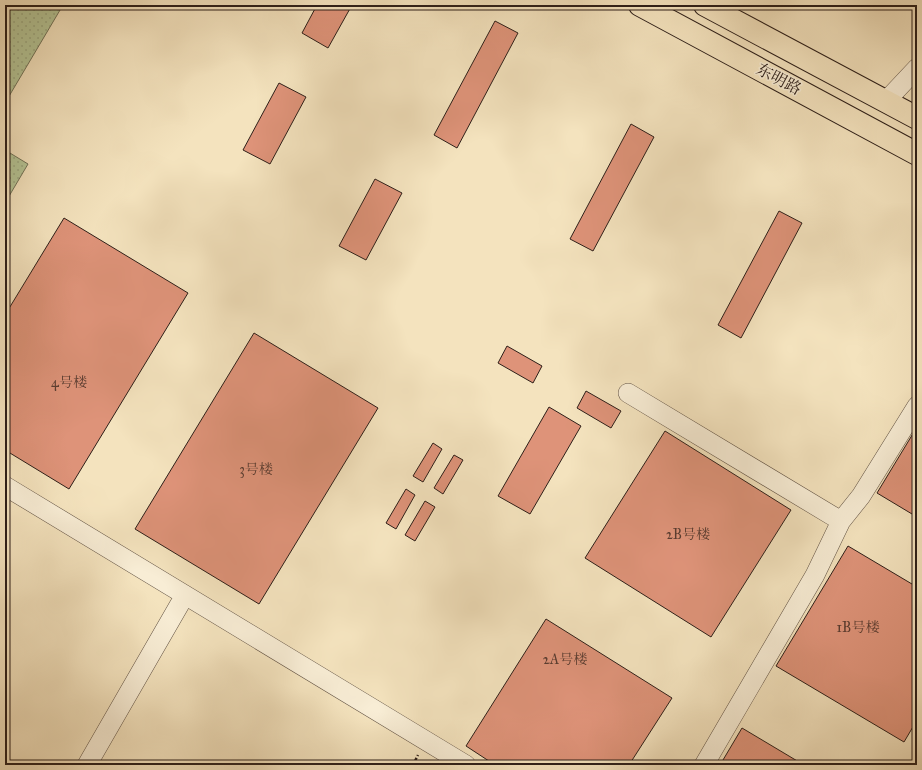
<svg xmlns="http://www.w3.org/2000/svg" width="922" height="770" font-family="'IM FELL Great Primer','Noto Serif SC',serif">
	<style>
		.grass { fill: url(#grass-dots); stroke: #717258 }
		.building { fill: #de9379; stroke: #2d1f19 }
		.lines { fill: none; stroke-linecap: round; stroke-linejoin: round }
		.minor-casing { stroke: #5f5042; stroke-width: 20 }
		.major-casing { stroke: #2d1f19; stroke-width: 24 }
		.path { stroke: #2d1f19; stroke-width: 2.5; stroke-dasharray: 3 2; stroke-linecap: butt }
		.minor { stroke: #f8edd5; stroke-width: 19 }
		.major { stroke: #f4e3be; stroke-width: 22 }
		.labels { text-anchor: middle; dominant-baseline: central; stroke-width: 3; stroke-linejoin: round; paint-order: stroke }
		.number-label { font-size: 14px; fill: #593c31 }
		.street-label { font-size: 16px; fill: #2d1f19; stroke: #f8edd5 }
	</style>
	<defs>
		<pattern id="grass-dots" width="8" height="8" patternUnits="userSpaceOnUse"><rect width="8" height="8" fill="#b5c596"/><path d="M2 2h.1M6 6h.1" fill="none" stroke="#9ca981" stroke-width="1.8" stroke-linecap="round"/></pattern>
	</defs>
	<rect width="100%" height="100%" fill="#f4e3be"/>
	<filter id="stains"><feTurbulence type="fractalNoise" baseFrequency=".005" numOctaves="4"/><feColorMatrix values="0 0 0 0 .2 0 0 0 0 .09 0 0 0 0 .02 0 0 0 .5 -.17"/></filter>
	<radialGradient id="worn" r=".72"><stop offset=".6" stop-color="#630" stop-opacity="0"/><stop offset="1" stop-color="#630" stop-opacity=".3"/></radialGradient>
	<path class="grass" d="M5 5H63L5 103Z
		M5 150 28 164 5 203Z"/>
	<path class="building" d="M317 5H352L328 48 302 33Z
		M495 21 518 33 457 148 434 135Z
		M279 83 306 97 270 164 243 150Z
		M631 124 654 137 593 251 570 239Z
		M375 179 402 193 366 260 339 246Z
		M779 211 802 223 741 338 718 325Z
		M64 218 188 293 69 489 5 450V315Z
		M254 333 378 408 259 604 135 529Z
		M507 346 542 366 533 383 498 363Z
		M586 391 621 411 611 428 577 408Z
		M549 407 581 426 530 514 498 496Z
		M917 427V517L877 493Z
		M665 431 791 510 711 637 585 558Z
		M433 443 442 449 423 482 413 476Z
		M454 455 463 460 443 494 434 488Z
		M406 489 415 495 396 529 386 523Z
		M425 501 435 507 415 541 405 535Z
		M848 546 917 587V720L904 742 776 666Z
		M546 619 672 698 629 765H495L466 746Z
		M742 728 804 765H720Z"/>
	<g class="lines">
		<defs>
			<path id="minor" d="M886 101 917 68
				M628 393 841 521
				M5 486 466 765
				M87 765 185 595
				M704 765 815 575 841 521 861 496 917 406"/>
			<path id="major" d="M640 5 917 154
				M705 5 917 118"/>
		</defs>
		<use href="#minor" class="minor-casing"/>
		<use href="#major" class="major-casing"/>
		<path class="path" d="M413 765 418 755"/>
		<use href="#minor" class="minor"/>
		<use href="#major" class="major"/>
	</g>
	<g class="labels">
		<g class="number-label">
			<text x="69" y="382">4号楼</text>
			<text x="256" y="469">3号楼</text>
			<text x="688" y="534">2B号楼</text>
			<text x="858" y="627">1B号楼</text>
			<text x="565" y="659">2A号楼</text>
		</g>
		<g class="street-label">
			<text transform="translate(779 79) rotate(28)">东明路</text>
		</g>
	</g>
	<rect width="922" height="770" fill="none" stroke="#f4e3be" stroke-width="20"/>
	<rect x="6" y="6" width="910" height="758" fill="none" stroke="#2d1f19" stroke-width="2"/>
	<rect x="10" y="10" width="902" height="750" fill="none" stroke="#2d1f19"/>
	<rect width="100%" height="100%" filter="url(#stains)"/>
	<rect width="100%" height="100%" fill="url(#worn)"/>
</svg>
